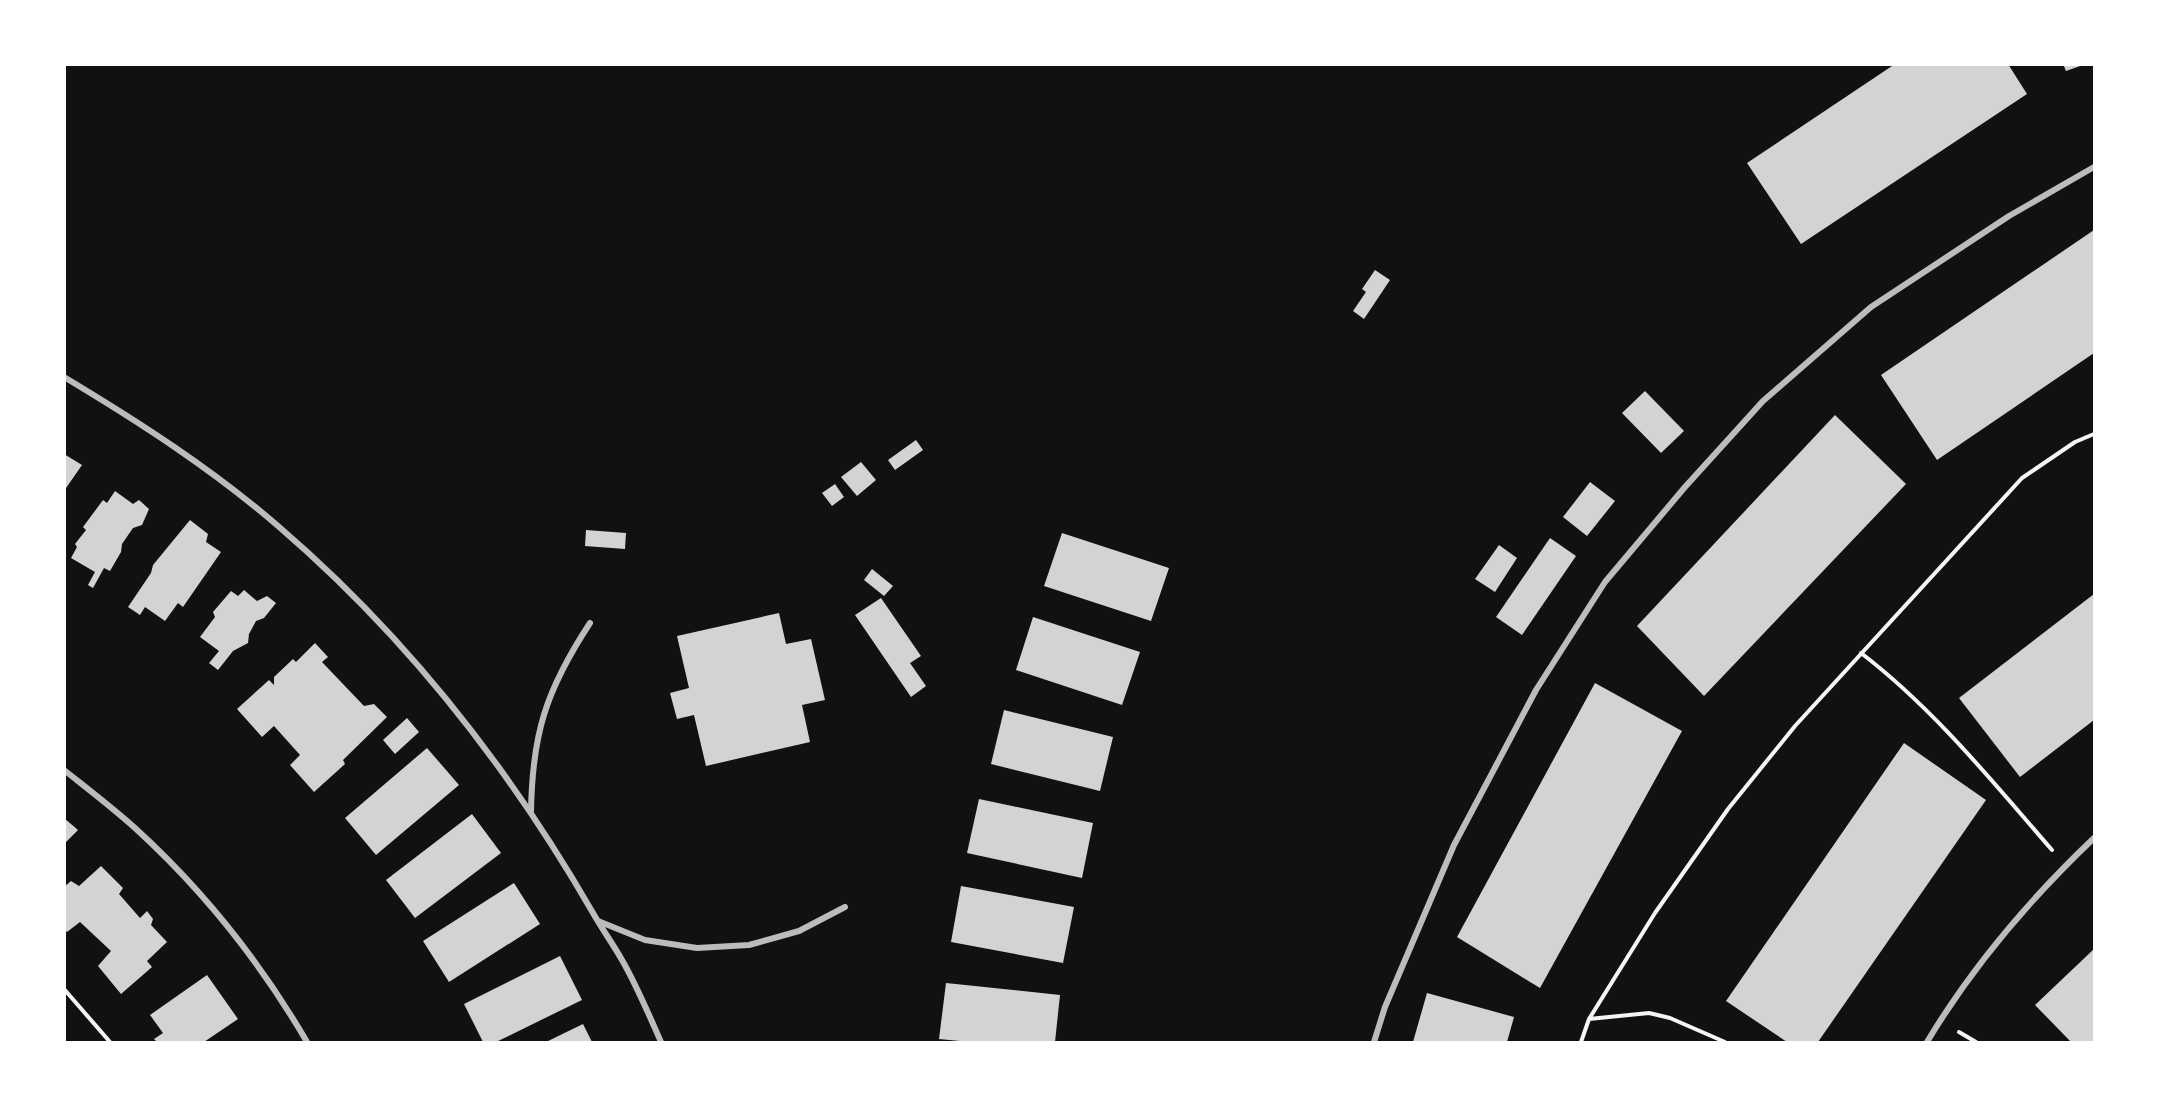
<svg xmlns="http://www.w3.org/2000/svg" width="2159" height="1107" font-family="Mulish,sans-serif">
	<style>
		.building { fill: #d3d3d3 }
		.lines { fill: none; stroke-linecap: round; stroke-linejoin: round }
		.path { stroke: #f5f5f5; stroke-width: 4 }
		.minor { stroke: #bcbcbc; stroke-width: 6 }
	</style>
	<rect width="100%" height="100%" fill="#111"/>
	<path class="building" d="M1895 64H2008L2027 94 1801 244 1747 163Z
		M2063 64H2083V65L2066 71Z
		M2094 230V353L1937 460 1881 375Z
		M1375 270 1390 280 1364 319 1353 311 1366 292 1362 289Z
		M1645 391 1684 431 1661 453 1622 413Z
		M1835 415 1906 484 1704 696 1637 626Z
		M916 440 923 450 895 470 888 460Z
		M64 454 82 465 64 491Z
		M861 462 876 480 857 496 841 477Z
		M1590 482 1615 501 1587 536 1563 517Z
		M835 484 844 497 832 506 822 493Z
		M115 491 133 504 139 500 149 509 142 525 133 528 122 544 121 552 110 571 104 568 93 588 88 585 95 572 71 558 77 547 75 544 86 530 83 527 103 500 107 503Z
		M190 520 208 534 206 542 221 552 183 607 178 603 165 621 145 607 140 615 128 607 151 573 153 565Z
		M586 530 626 533 625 549 585 546Z
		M1062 533 1169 568 1151 621 1044 586Z
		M1550 538 1576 556 1522 635 1496 617Z
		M1499 545 1517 558 1495 592 1475 579Z
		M872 569 893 586 884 596 864 580Z
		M244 590 257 601 267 596 276 603 264 618 256 621 249 634 248 643 233 651 218 670 209 663 219 651 200 637 215 617 213 612 231 591 238 596Z
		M2094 594V720L2020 777 1959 698Z
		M881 598 921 656 910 663 926 686 911 697 855 615Z
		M779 613 786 644 811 639 825 700 802 705 810 742 706 766 694 715 677 719 670 693 689 688 677 636Z
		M1033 617 1140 652 1122 705 1016 670Z
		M315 643 328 657 322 662 364 706 374 704 387 717 343 760 345 764 314 792 290 765 300 755 274 726 262 737 237 709 269 680 274 685V677L293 659 296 662Z
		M1595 683 1682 731 1540 988 1457 937Z
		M1004 710 1113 737 1100 791 991 764Z
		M407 718 419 732 395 754 383 740Z
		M1904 743 1986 800 1818 1042H1787L1726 1001Z
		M427 748 459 785 376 855 345 818Z
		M979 799 1093 823 1082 878 967 853Z
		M472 814 501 853 415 918 386 880Z
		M64 818 78 830 64 844Z
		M101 866 123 888 119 894 140 918 147 911 153 919 151 925 167 942 147 961 152 967 121 994 98 966 111 951 80 922 67 932 64 929V887L71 881 79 886Z
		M514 883 540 924 449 982 423 941Z
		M961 886 1074 907 1063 963 951 942Z
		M2094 949V1042H2071L2035 1005Z
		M560 956 582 1000 496 1042H483L464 1004Z
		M207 975 238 1019 204 1042H157L154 1039 163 1033 150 1015Z
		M946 983 1060 995 1055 1042H970L939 1039Z
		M1427 993 1514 1017 1507 1042H1413Z
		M583 1024 592 1042H546Z"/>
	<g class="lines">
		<path class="path" d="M1861 653C1934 709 1992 781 2052 850
			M64 989 110 1042
			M1589 1019 1649 1013 1670 1018 1725 1042
			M1959 1032 1976 1042
			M1581 1042 1589 1019 1655 913 1728 809 1795 726 2022 478 2075 442 2094 434"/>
		<path class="minor" d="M64 377C139 422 212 469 278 526 405 635 510 769 593 913 602 929 613 944 622 960 637 986 649 1015 661 1042
			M64 770C88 789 113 808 135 828 203 890 261 963 307 1042
			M531 813C532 734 546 690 590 623
			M598 921 645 940 697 948 749 945 799 931 845 907
			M1374 1042 1385 1007 1454 845 1536 690 1605 582 1685 487 1763 401 1871 307 2009 216 2094 167
			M1927 1042C1972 967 2031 898 2094 838"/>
	</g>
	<rect width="2159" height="1107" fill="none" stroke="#ffffff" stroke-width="132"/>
</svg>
